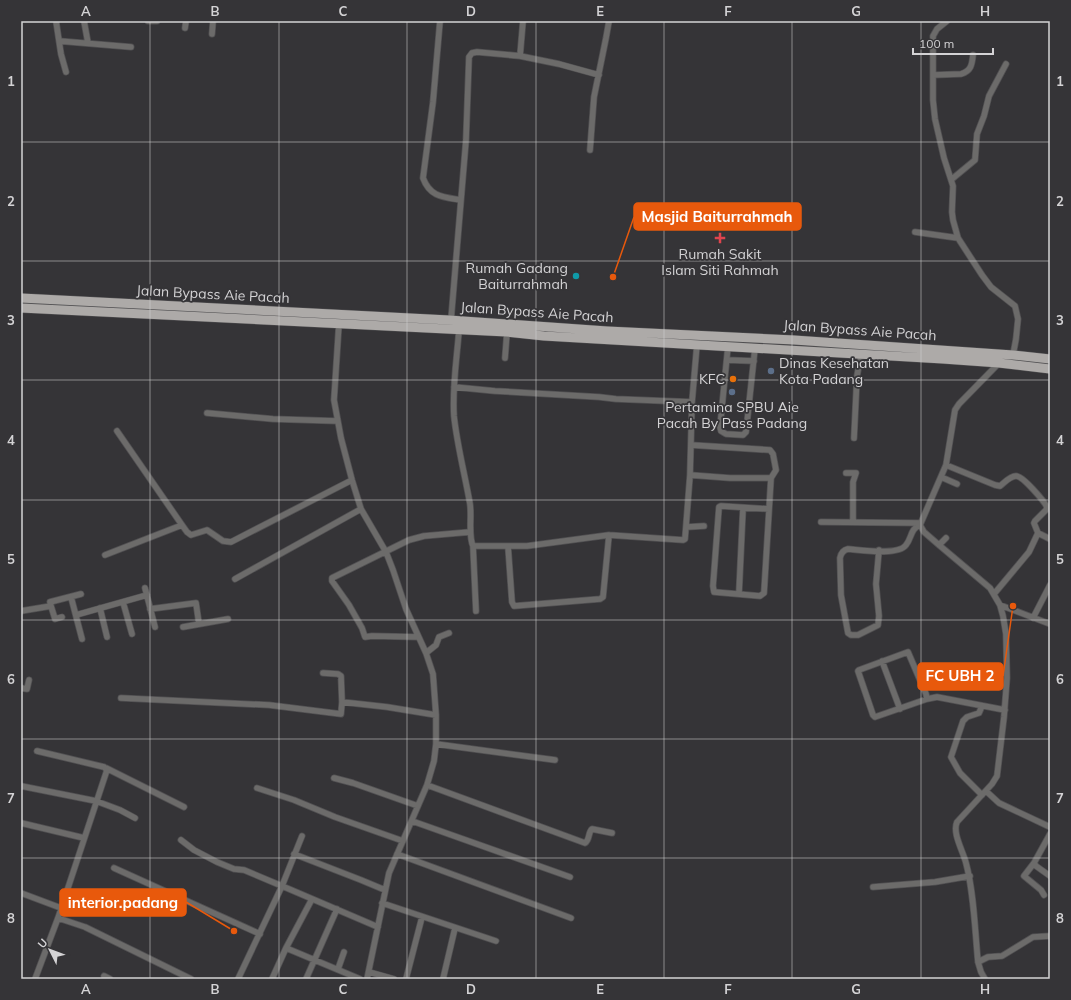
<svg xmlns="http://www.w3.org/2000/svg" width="1071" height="1000" font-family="Mulish,sans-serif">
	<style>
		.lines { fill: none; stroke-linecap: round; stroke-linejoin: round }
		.minor-casing { stroke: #525153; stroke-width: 7 }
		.trunk-casing { stroke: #525153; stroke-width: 10 }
		.minor { stroke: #6c6b6a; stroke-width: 5.5 }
		.trunk { stroke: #adaaa8; stroke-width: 9 }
		.grid { fill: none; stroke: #d4d3d5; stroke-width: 1; stroke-opacity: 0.55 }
		.health-dot { fill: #e0444e; stroke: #353437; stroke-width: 1.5 }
		.culture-dot { fill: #0f9aa8; stroke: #353437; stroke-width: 1.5 }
		.service-dot { fill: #5c6f8a; stroke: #353437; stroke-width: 1.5 }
		.food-dot { fill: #e8710a; stroke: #353437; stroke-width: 1.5 }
		.labels { text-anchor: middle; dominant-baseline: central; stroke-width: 3.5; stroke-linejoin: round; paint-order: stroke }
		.poi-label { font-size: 14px; fill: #d4d3d5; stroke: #353437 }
		.street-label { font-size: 14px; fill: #d4d3d5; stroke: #353437 }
		.leader { fill: none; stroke: #e8590c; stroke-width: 1.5 }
		.callout-dot { fill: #e8590c; stroke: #353437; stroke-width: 1.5 }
		.callout { fill: #e8590c; stroke: #e8590c; stroke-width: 1.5 }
		.callout-label { font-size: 15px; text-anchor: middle; font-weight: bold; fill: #fff }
		.neatline { fill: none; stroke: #d4d3d5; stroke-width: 1.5 }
		.grid-label { font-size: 13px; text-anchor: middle; font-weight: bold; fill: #d4d3d5 }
	</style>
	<rect width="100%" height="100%" fill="#353437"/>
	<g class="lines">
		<defs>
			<path id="minor" d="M56 21 61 54 66 72
				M84 21 88 43
				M148 21H157
				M440 21 433 102 423 178C430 197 443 197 461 200
				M947 21 937 29 933 36V100L935 119 944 158 953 186 952 212 953 220 958 238 982 275 991 287 1015 306 1018 319 1016 339 1013 355
				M185 28 186 21
				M212 34 213 21
				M59 41 131 47
				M520 56 559 64 599 75
				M933 75 961 74C971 71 972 65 973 55
				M590 150 594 97 606 38 609 21
				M952 179 975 160 977 134 984 116 989 96 1006 64
				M915 232 958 238
				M451 320 466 140 469 57 472 53 477 52 520 56 523 21
				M339 323 334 400 341 438 352 480 361 509 386 552 393 570 406 609 426 653 433 674 436 715V744L434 761 427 785 389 873 367 979
				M728 346 720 427 721 431 726 434 743 435 746 432 755 348
				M505 358 507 332
				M727 360 754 361
				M454 387 495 391 599 397 616 399 692 402 690 475 685 539 683 540 609 535 527 546H473C468 535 472 517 470 504 465 475 457 445 454 416 452 387 457 358 459 330
				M692 402 697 344
				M207 413 273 419 337 421
				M117 431 182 525 187 532 191 535 207 530 223 541 231 542 352 480
				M854 438 857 376 861 354
				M691 445 770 450 773 454 776 470 771 478
				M946 465 995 485 1000 486C1004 483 1010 476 1016 476 1023 476 1044 501 1047 507L1046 510 1035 521 1034 523 1038 533 1029 552 994 594
				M846 473H856L853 482V522
				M690 475 730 478H771L764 593 760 596 714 592 713 586 719 507 721 506 769 509
				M941 477 957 484
				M821 522 920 523
				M687 527 704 526
				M1038 533 1050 539
				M939 545 946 538
				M473 546 476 611
				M508 546 512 602 514 606 600 599 603 597 609 535
				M879 550 876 584 879 616 878 625 858 635H851L848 633 841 595 840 558C841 553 843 550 848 549 861 550 898 556 906 545 912 538 910 529 920 525
				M105 555 182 525
				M235 579 361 509
				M145 588 155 627
				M739 593 743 508
				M71 597 82 639
				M123 602 132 634
				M1000 605 1050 624
				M51 606 55 619 62 617
				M100 608 107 637
				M150 609 196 603 199 624
				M21 611 51 606 50 602 81 594
				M76 615 147 595
				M1033 618 1050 585
				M183 627 228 619
				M418 637 372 636 365 637 362 628 349 605 332 581V578L409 540 424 536 470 532
				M426 653 436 645 439 637 449 633
				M882 661 900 709
				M323 673 338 674 341 676 342 702
				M21 688 27 689 29 680
				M121 698 269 705 341 714 342 702 387 707 436 715
				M927 699 926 694 908 652 859 670 858 671 873 715 875 717 927 699 937 697 1005 710
				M982 706 979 713 967 717 963 721 951 757 960 773 982 795
				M436 744 555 760
				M106 768 184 807
				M334 778 353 783 418 806
				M427 785 585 843C590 840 588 832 592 829L612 833
				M21 786 96 801 120 810 135 818
				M257 788 294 800 335 817 403 841
				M986 791 999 803 1050 827
				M412 821 570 877
				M21 823 84 838
				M1050 834 1034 863 1036 866 1050 876
				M181 840 194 850 217 862 234 869 244 870 282 886 378 927
				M294 854 361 880 385 890
				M397 854 571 918
				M1034 863 1024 876 1041 890 1044 895
				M114 868 260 934
				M873 887 935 882 970 876
				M21 893 61 908
				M382 903 496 941
				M58 918 85 927 191 979
				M286 948 360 979
				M978 962 988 957 1002 956 1033 937 1050 936
				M338 969 344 952
				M369 972 394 979
				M104 976 110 979
				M35 979 58 918 107 770 104 767 37 751
				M238 979 282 886 302 836
				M272 979 286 948 312 899
				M306 979 337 909
				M406 979 422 917
				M443 979 455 928
				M985 979 981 972 978 962C975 931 974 893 966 863 963 851 952 833 957 822L992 784 997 776 1004 717 1007 678 1006 634 1003 616 1000 605 990 588 939 545 924 532 920 525 946 465 955 410 959 404 999 363"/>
			<path id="trunk" d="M21 298 449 320 607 331 794 340 1013 355 1050 359
				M21 308 507 332 544 336 943 359 999 363 1050 369"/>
		</defs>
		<use href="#minor" class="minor-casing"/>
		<use href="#trunk" class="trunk-casing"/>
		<use href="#minor" class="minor"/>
		<use href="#trunk" class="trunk"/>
	</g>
	<path class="grid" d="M150 21V979M279 21V979M407 21V979M536 21V979M664 21V979M792 21V979M921 21V979M21 142H1050M21 261H1050M21 380H1050M21 500H1050M21 620H1050M21 739H1050M21 858H1050"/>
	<path class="health-dot" d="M718 232h4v4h4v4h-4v4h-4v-4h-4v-4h4z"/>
	<circle class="culture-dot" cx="576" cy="276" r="4"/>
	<g class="service-dot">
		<circle cx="771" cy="371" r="4"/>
		<circle cx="732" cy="392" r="4"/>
	</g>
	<circle class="food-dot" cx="733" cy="379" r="4"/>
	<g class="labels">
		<g class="poi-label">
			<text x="720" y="254">Rumah Sakit<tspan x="720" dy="16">Islam Siti Rahmah</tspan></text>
			<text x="568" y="268" text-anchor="end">Rumah Gadang<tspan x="568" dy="16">Baiturrahmah</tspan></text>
			<text x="779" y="363" text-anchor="start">Dinas Kesehatan<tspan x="779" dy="16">Kota Padang</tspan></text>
			<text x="725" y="379" text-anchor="end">KFC</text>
			<text x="732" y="407">Pertamina SPBU Aie<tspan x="732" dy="16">Pacah By Pass Padang</tspan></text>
		</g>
		<g class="street-label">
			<text transform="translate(213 294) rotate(3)">Jalan Bypass Aie Pacah</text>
			<text transform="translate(537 312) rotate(4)">Jalan Bypass Aie Pacah</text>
			<text transform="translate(860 330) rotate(4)">Jalan Bypass Aie Pacah</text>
		</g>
	</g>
	<path class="leader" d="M613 277L634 217M1013 606L1003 676M234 931L186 902"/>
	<g class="callout-dot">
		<circle cx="613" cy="277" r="4"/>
		<circle cx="1013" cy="606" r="4"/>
		<circle cx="234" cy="931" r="4"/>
	</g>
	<g class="callout">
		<rect x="634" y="203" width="167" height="27" rx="4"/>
		<rect x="918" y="663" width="85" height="27" rx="4"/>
		<rect x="60" y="889" width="126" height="27" rx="4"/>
	</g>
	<g class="callout-label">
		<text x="717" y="222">Masjid Baiturrahmah</text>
		<text x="960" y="681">FC UBH 2</text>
		<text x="123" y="908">interior.padang</text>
	</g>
	<rect width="1071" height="1000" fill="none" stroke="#353437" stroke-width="44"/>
	<g transform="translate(50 950) rotate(312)" stroke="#353437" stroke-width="3" paint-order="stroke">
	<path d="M0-3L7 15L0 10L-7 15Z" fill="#d4d3d5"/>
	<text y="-6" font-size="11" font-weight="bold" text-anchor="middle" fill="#d4d3d5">U</text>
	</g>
	<path d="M913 48v6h80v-6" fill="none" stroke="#d4d3d5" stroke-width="2"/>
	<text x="919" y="48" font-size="12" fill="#d4d3d5" stroke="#353437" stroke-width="3" paint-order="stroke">100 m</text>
	<rect x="22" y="22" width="1027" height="956" class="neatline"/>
	<g class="grid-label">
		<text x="86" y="16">A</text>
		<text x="215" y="16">B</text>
		<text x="343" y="16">C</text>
		<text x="471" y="16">D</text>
		<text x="600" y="16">E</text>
		<text x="728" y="16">F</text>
		<text x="856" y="16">G</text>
		<text x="985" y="16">H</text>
		<text x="11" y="86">1</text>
		<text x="1060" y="86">1</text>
		<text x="11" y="206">2</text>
		<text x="1060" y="206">2</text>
		<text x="11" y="325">3</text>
		<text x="1060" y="325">3</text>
		<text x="11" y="445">4</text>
		<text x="1060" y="445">4</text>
		<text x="11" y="564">5</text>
		<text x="1060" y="564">5</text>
		<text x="11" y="684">6</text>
		<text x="1060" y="684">6</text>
		<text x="11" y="803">7</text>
		<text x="1060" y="803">7</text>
		<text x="11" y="923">8</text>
		<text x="1060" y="923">8</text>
		<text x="86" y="994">A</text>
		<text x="215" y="994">B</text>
		<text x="343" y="994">C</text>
		<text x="471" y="994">D</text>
		<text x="600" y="994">E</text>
		<text x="728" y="994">F</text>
		<text x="856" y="994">G</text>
		<text x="985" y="994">H</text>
	</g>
</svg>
